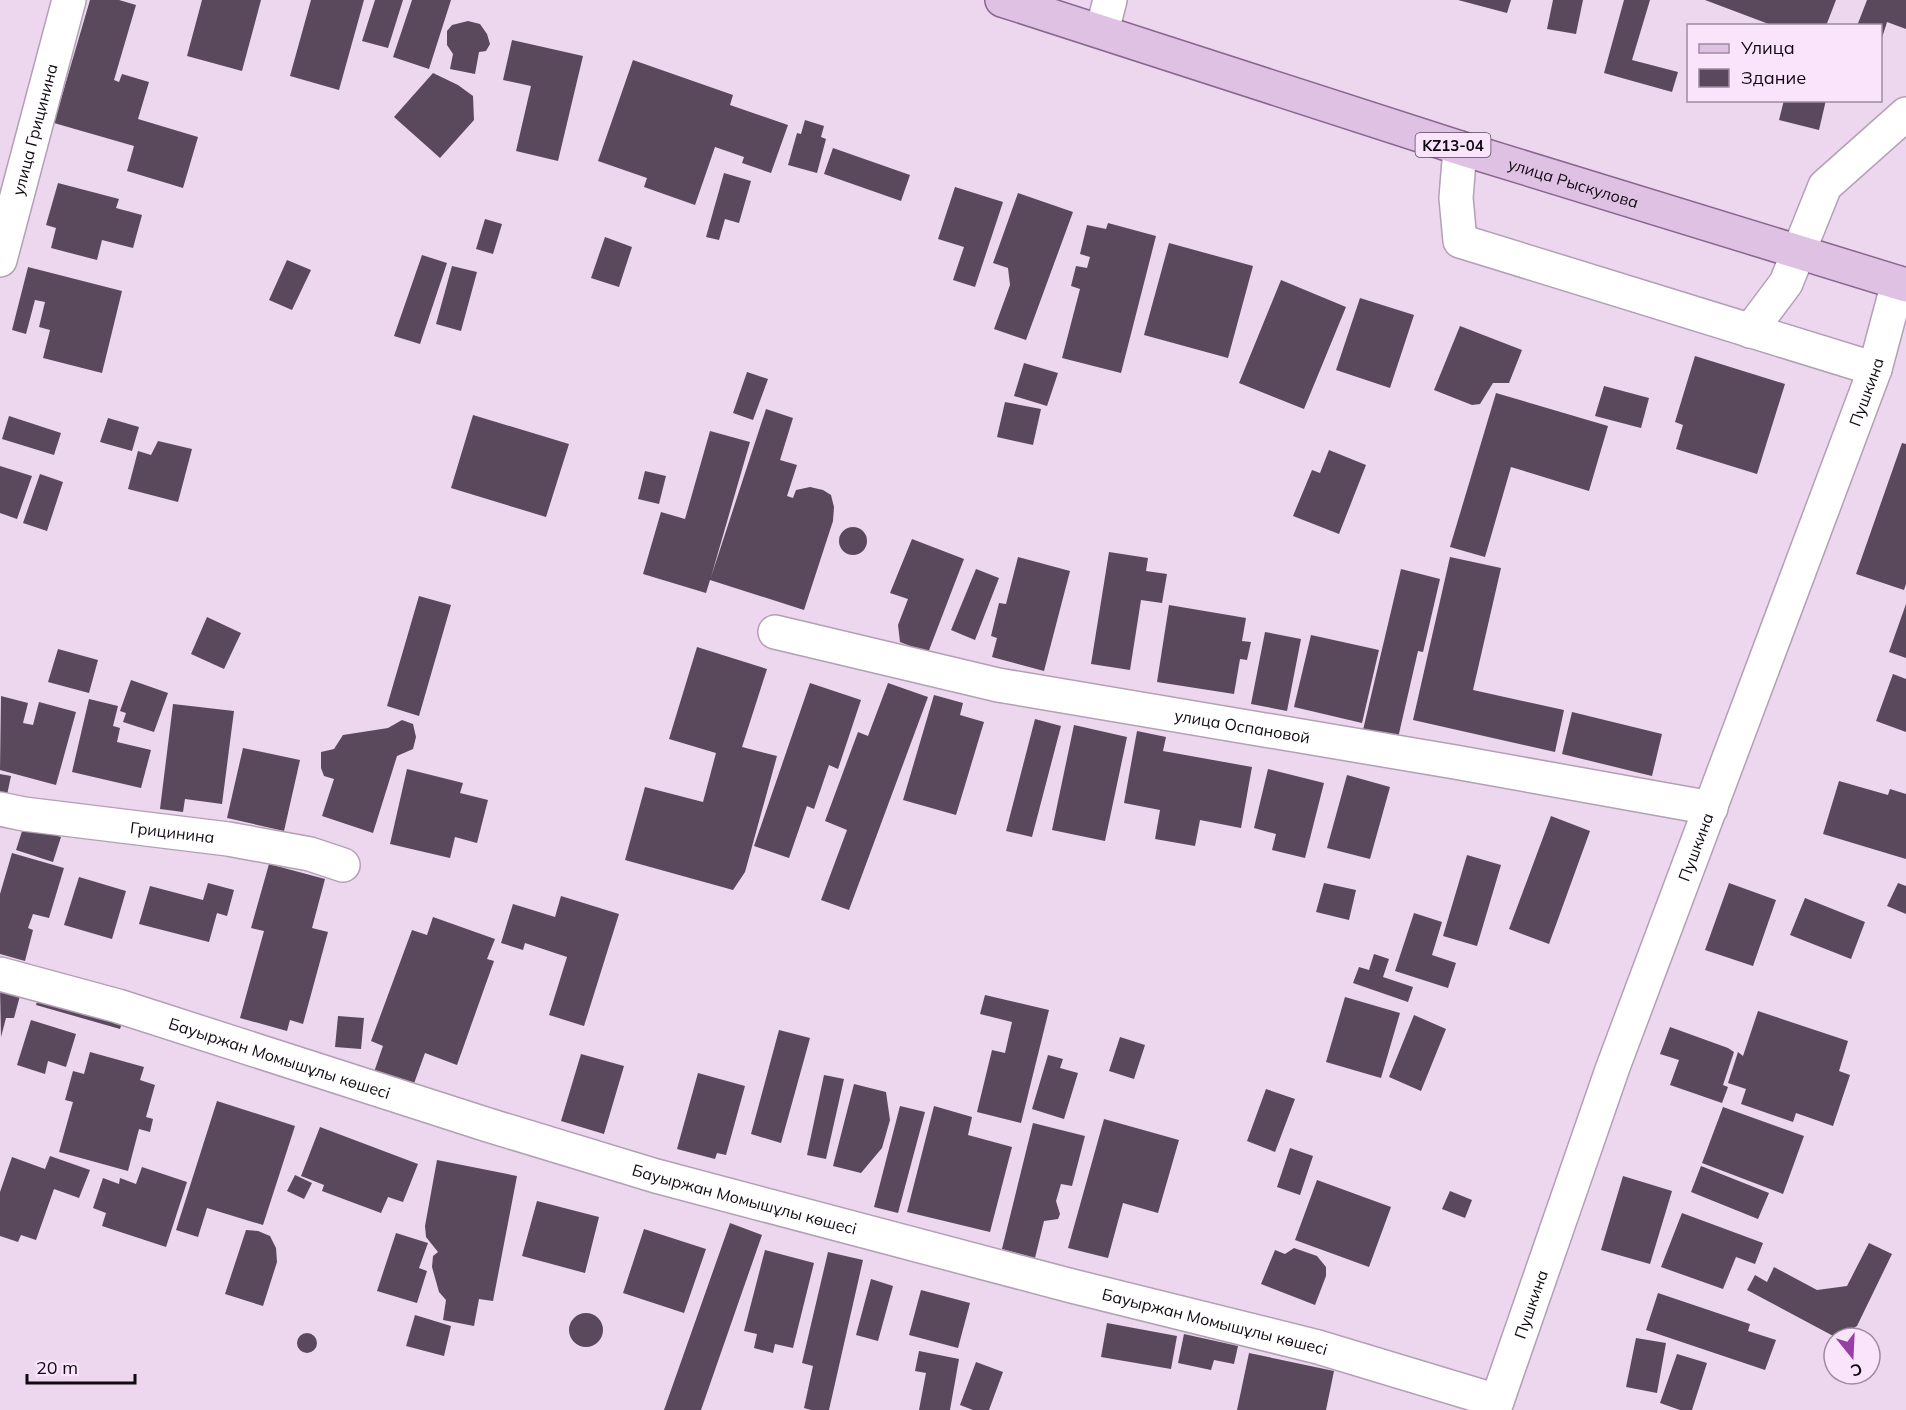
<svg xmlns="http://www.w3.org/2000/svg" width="1906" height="1410" font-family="Mulish,sans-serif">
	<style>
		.building { fill: #5a485d }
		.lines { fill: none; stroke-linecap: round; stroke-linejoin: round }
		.minor-casing { stroke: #b39fb6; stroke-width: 36 }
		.major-casing { stroke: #89678e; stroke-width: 36 }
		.minor { stroke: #fff; stroke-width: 33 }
		.major { stroke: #dfc2e3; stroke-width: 33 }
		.labels { text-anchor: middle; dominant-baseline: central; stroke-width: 6; stroke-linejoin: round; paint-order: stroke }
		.shield { fill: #fae4fc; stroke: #564b58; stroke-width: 1.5 }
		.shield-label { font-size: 15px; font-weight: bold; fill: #100911 }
		.street-label { font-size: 16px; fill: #100911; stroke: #fae4fc }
	</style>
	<rect width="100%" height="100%" fill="#ecd7ef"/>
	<path class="building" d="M90 0H119L136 5 114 80 119 82 122 74 149 82 138 119 198 137 183 188 127 171 134 146 54 123Z
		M202 0H261L242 71 187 56Z
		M311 0H364L339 90 290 76Z
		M375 0H403L388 48 362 41Z
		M412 0H451L429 69 393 57Z
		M1458 0H1511L1507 13Z
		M1553 0H1583L1576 34 1547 29Z
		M1624 0H1650L1632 60 1678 72 1672 92 1604 73Z
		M1705 0H1836L1826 26H1774Z
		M1867 0H1906V29L1887 22 1881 41 1880 26H1857Z
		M468 21 480 24 487 34 490 44 486 51 479 52 475 74 450 69 453 54 447 45V31L452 25Z
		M512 40 583 56 558 161 516 151 531 86 503 80Z
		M633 60 733 95 730 105 788 125 771 173 742 163 744 157 715 147 695 205 644 187 647 178 598 161Z
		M433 73 458 85 473 96 474 120 440 158 394 117Z
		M1784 100H1826L1819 130 1779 120Z
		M805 120 824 126 821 137 826 139 817 173 788 165 797 133 801 134Z
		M833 148 910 175 901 201 824 174Z
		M724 173 751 181 739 223 725 219 719 240 706 237Z
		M58 183 119 199 116 208 142 215 133 248 102 240 97 260 51 248 56 228 46 225Z
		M955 187 1003 202 975 287 953 280 964 247 938 239Z
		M1018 193 1073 212 1026 340 994 329 1010 285 1008 268 993 263Z
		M485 219 502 224 493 254 476 249Z
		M1108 223 1156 236 1121 373 1062 358 1080 289 1071 286 1076 266 1087 268 1090 257 1080 254 1087 225 1106 229Z
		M605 237 632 247 619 287 591 278Z
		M1169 243 1253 266 1228 358 1144 335Z
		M422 255 447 263 420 344 394 336Z
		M287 260 311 270 292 310 269 300Z
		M452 266 477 272 461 331 436 324Z
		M28 267 122 291 102 373 43 358 50 330 39 327 45 302 35 300 26 334 12 330Z
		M1281 280 1346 307 1304 409 1239 383Z
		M1360 298 1414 315 1390 388 1336 370Z
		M1460 326 1522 350 1509 383H1493L1480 404 1472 405 1434 390Z
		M1695 356 1785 384 1757 474 1676 449 1683 425 1675 422Z
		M1024 363 1058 373 1047 406 1014 396Z
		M747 372 768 379 753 420 733 413Z
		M1604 386 1649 398 1641 428 1595 416Z
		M1496 393 1608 426 1589 491 1511 467 1485 557 1450 547Z
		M1005 402 1041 409 1033 445 997 437Z
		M766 409 793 418 780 460 797 465 787 496 793 498 796 490 810 487 823 490 831 495 834 507 833 521 804 610 710 580 706 593 643 574 661 512 685 519 710 431 750 442 711 577Z
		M473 415 569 444 546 517 451 488Z
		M9 416 61 433 54 455 2 439Z
		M108 418 139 427 132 451 100 442Z
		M158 441 192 449 178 502 128 489 138 451 151 455Z
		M1902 443 1906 444V584L1904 590 1856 574Z
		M1329 450 1366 465 1339 534 1293 516 1312 470 1320 473Z
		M0 466 32 476 17 519 0 513Z
		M645 471 666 476 659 504 638 499Z
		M40 474 63 482 47 531 23 523Z
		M839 541a14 14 0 1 1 28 0a14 14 0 1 1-28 0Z
		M912 539 964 559 928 653 900 642 898 625 908 599 890 593Z
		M1109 552 1148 558 1146 571 1167 574 1162 603 1141 600 1130 670 1091 664Z
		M1018 557 1070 571 1044 671 992 657 997 638 991 636 999 603 1006 604Z
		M1450 557 1501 568 1473 690 1564 710 1555 752 1413 720Z
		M976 569 999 578 975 640 951 630Z
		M1401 569 1440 579 1423 652 1418 651 1398 738 1363 730Z
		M419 596 451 605 419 716 387 706Z
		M1906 604V658L1889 652Z
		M1169 605 1246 618 1242 641 1251 642 1247 660 1240 659 1234 694 1157 682Z
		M207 617 241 633 224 669 191 654Z
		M1265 632 1301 639 1287 711 1251 704Z
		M1311 635 1379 650 1362 723 1294 707Z
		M697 647 767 669 742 747 777 756 745 872 733 890 625 860 645 787 703 802 716 753 669 739Z
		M58 649 98 660 89 693 48 682Z
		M1893 674 1906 679V732L1876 721Z
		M131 680 168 693 154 732 123 722 126 713 120 711Z
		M810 683 861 700 838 769 829 765 814 809 807 806 789 858 754 846Z
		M888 683 928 697 849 910 821 900 847 830 825 821 858 732 868 736Z
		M934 695 963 703 960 715 984 722 956 815 903 800Z
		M1 696 28 703 23 723 33 725 39 702 76 712 56 785 0 770Z
		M89 699 118 706 113 726 120 728 117 742 151 750 141 788 72 772Z
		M173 704 234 711 222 804 185 799 183 812 160 809Z
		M1572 712 1662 734 1652 776 1562 754Z
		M1035 719 1061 726 1032 837 1006 831Z
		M402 720 413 724 416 737 413 749 397 756 373 833 322 816 334 779 324 776 321 768V752L334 749 343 735 388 728Z
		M1074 725 1127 737 1105 841 1052 830Z
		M1137 731 1166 737 1163 751 1252 767 1241 828 1200 820 1195 846 1155 839 1160 810 1124 803Z
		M243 748 300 760 284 831 227 818Z
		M407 769 463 783 460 793 488 800 477 843 455 837 450 858 390 844Z
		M1268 769 1324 783 1305 858 1272 850 1276 834 1254 828Z
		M0 774 11 776 7 795 0 794Z
		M1347 775 1390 787 1370 859 1327 848Z
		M1839 781 1888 795 1890 789 1906 794V859L1823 834Z
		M1551 816 1590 831 1549 944 1509 929Z
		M24 825 61 837 53 862 16 850Z
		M12 853 64 868 49 918 33 914 28 928 33 930 25 961 0 954V894Z
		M1467 855 1501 865 1477 946 1443 936Z
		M269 864 325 879 312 928 328 932 303 1024 290 1020 287 1031 240 1018 264 931 251 928Z
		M79 877 126 891 112 939 64 925Z
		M208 883 234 890 227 916 217 913 209 942 139 924 150 886 203 900Z
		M1324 883 1356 890 1349 920 1316 912Z
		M1729 883 1776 900 1753 966 1705 950Z
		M1898 883 1906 886V914L1887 906Z
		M561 896 619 914 584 1026 549 1015 567 957 525 943 523 950 501 943 513 904 555 917Z
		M1805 898 1865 922 1851 959 1790 935Z
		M1414 913 1442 922 1432 955 1456 963 1448 988 1395 971Z
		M433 917 495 939 487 959 494 961 457 1065 425 1053 412 1089 373 1075 383 1046 371 1041 412 930 427 935Z
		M1374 954 1389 959 1383 977 1413 987 1408 1002 1353 983 1359 967 1369 970Z
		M0 987 21 992 14 1018H6L1 1037Z
		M40 992 124 1017 120 1029 36 1005Z
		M985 995 1049 1010 1021 1123 977 1112 992 1050 1005 1053 1012 1022 980 1014Z
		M1345 997 1400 1013 1381 1078 1326 1062Z
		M1758 1011 1848 1041 1839 1071 1850 1075 1833 1126 1796 1113 1793 1122 1741 1104 1746 1089 1728 1083 1738 1052 1743 1056Z
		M1414 1015 1446 1029 1421 1091 1389 1077Z
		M338 1016 364 1018 361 1049 335 1047Z
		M31 1020 76 1034 66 1067 48 1061 45 1074 17 1065Z
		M1670 1027 1728 1048 1734 1052 1723 1085 1728 1087 1722 1103 1670 1085 1679 1060 1660 1054Z
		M779 1030 810 1038 781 1143 751 1134Z
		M1120 1037 1145 1045 1134 1079 1109 1071Z
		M90 1052 144 1067 140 1080 155 1085 146 1117 153 1119 150 1132 139 1129 128 1171 59 1152 73 1102 65 1100 73 1071 84 1074Z
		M581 1054 624 1066 604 1134 561 1121Z
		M1048 1055 1063 1059 1060 1068 1078 1073 1064 1119 1032 1109Z
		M698 1073 745 1086 726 1155 717 1153 715 1159 677 1149Z
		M824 1075 844 1079 826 1159 807 1155Z
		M854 1084 886 1092 890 1120 882 1148 861 1173 833 1166Z
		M1266 1089 1295 1099 1275 1152 1247 1141Z
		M217 1101 295 1126 263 1225 207 1208 198 1237 176 1230Z
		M900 1106 925 1112 898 1213 874 1207Z
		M934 1106 972 1117 968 1135 1012 1147 990 1232 907 1212Z
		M1723 1107 1804 1136 1783 1194 1702 1163Z
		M1104 1119 1179 1140 1158 1213 1123 1203 1108 1258 1068 1248Z
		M1033 1123 1085 1136 1072 1186 1061 1184 1056 1201 1060 1214 1058 1219 1044 1221 1035 1258 1002 1249Z
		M320 1127 418 1164 403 1202 388 1197 381 1213 322 1191 324 1185 301 1176Z
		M1290 1148 1313 1156 1300 1195 1277 1187Z
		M50 1156 90 1170 79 1198 54 1189 36 1240 21 1235 18 1242 0 1236V1192L12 1157 45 1169Z
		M437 1160 517 1176 493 1301 479 1299 474 1326 443 1320 446 1300 439 1292 432 1267 433 1256 438 1252 426 1237 425 1226Z
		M1701 1166 1769 1193 1758 1219 1691 1192Z
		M142 1167 187 1182 166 1247 102 1226 106 1213 93 1208 103 1178 119 1184 120 1178 136 1184Z
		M295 1175 312 1183 304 1199 287 1191Z
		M1623 1176 1672 1191 1650 1264 1601 1250Z
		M1317 1180 1391 1207 1369 1267 1295 1240Z
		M1450 1191 1472 1200 1465 1218 1442 1209Z
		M537 1201 599 1217 585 1273 522 1256Z
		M1682 1213 1763 1243 1755 1264 1736 1257 1723 1289 1661 1267Z
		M730 1223 762 1235 701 1410H664Z
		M644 1229 706 1249 684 1313 623 1293Z
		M246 1230 258 1231 270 1236 276 1248 277 1262 263 1306 225 1294Z
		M396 1233 428 1243 419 1268 427 1271 417 1303 377 1291Z
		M1869 1243 1892 1254 1857 1326 1837 1338 1747 1290 1755 1275 1767 1282 1774 1267 1817 1290 1847 1286Z
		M1294 1248 1317 1256 1326 1267V1276L1315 1305 1261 1284 1275 1250 1285 1254Z
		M765 1250 814 1263 793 1348 775 1344 773 1353 754 1348 757 1334 744 1331Z
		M828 1252 863 1260 829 1410H811L804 1408 813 1366 802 1363Z
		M871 1279 893 1286 878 1341 856 1335Z
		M921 1290 970 1303 958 1348 909 1335Z
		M1658 1293 1750 1324 1748 1331 1776 1340 1765 1370 1646 1330Z
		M569 1330a17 17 0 1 1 34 0a17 17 0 1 1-34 0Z
		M415 1315 451 1326 444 1356 406 1346Z
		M1107 1323 1177 1336 1171 1369 1101 1357Z
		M297 1343a10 10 0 1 1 20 0a10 10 0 1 1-20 0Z
		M1184 1334 1238 1346 1234 1364 1214 1360 1211 1370 1178 1363Z
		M1636 1338 1666 1343 1657 1393 1626 1387Z
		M919 1351 959 1359 950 1410H919L926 1373 915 1371Z
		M1249 1353 1334 1371 1326 1410H1237Z
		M1677 1354 1707 1363 1692 1410H1680L1660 1403Z
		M976 1362 1003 1372 989 1410H973L960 1405Z"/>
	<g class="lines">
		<defs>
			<g id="minor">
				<path d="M1102 31 1110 0"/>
				<path d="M1460 148 1456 198 1460 241 1875 369"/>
				<path id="s1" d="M0 260 69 0"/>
				<path d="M1750 331 1786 283 1825 186 1906 114"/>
				<path id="s2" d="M775 632 998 685 1455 762 1711 808"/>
				<path id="s3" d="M0 809 24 814 228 839 310 854 343 865"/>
				<path id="s4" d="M0 974 118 1006 488 1125 656 1176 1068 1285 1318 1347 1497 1401"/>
				<path id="s5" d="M1494 1410 1613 1067 1875 369 1898 283"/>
			</g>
			<g id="major">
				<path id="s6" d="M1002 0 1460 148 1906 285"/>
			</g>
		</defs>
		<use href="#minor" class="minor-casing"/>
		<use href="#major" class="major-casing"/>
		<use href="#minor" class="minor"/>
		<use href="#major" class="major"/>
	</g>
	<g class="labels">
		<rect class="shield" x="1415.5" y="133" width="75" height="24" rx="4.5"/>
		<g class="shield-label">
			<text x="1453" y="145">KZ13-04</text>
		</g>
		<g class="street-label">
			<text stroke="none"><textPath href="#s1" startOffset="135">улица Грицинина</textPath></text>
			<text stroke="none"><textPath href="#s6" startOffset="600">улица Рыскулова</textPath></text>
			<text stroke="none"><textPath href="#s5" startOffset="1084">Пушкина</textPath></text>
			<text stroke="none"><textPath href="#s2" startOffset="477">улица Оспановой</textPath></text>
			<text stroke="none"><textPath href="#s3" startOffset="174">Грицинина</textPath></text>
			<text stroke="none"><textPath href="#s5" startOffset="598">Пушкина</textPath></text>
			<text stroke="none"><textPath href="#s4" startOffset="292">Бауыржан Момышұлы көшесі</textPath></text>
			<text stroke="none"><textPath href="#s4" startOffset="778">Бауыржан Момышұлы көшесі</textPath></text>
			<text stroke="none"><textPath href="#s5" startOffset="112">Пушкина</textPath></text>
			<text stroke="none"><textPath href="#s4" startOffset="1264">Бауыржан Момышұлы көшесі</textPath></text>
		</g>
	</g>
	<rect x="1687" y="24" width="195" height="78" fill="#fae4fc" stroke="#9c8c9e" stroke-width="1.5"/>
	<rect x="1699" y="44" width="30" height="9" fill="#dfc2e3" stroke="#9c8c9e" stroke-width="1.5"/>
	<text x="1741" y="54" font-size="18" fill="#100911">Улица</text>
	<rect x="1699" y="69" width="30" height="18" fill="#5a485d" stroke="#9c8c9e" stroke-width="1.5"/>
	<text x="1741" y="84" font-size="18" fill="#100911">Здание</text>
	<g transform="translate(1852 1356) rotate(162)"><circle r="28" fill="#fae4fc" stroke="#9c8c9e" stroke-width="1.5"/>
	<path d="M0-4.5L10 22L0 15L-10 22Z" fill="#993da7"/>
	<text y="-9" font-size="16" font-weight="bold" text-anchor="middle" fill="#100911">С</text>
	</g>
	<path d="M27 1374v9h108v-9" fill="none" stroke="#100911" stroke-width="3"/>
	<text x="36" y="1374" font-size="18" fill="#100911" stroke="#fae4fc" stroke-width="4.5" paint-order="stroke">20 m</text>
</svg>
